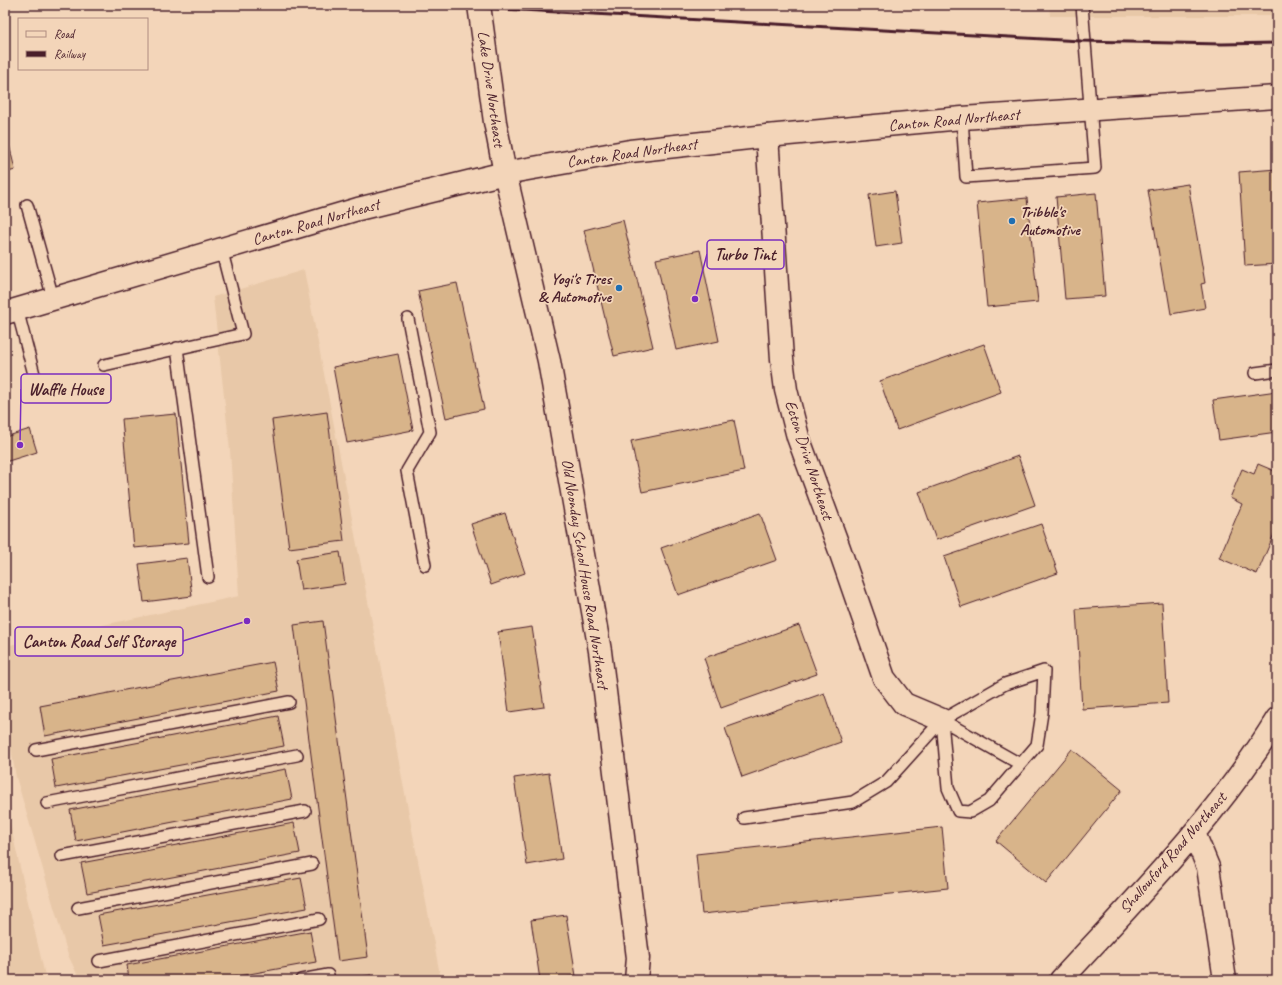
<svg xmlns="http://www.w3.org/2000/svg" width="1282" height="985" font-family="Caveat,sans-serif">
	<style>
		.built { fill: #e8c8a8 }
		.building { fill: #d8b48a; stroke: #4a1f2b }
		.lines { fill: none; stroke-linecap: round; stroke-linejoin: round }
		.lane-casing { stroke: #4a1f2b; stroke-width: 14 }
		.street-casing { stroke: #4a1f2b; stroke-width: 25 }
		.primary-casing { stroke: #4a1f2b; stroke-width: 25 }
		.lane { stroke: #f3d5b9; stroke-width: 11 }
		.street { stroke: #f3d5b9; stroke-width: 22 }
		.primary { stroke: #f3d5b9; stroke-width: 22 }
		.rail { stroke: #4a1f2b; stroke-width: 3 }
		.poi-dot { fill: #1f6fb2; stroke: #f3d5b9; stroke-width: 1.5 }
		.labels { text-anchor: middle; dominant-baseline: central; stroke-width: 3.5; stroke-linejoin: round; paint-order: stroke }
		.street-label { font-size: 16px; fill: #4a1f2b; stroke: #f3d5b9 }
		.poi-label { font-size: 16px; font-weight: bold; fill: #4a1f2b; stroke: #f3d5b9; text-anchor: start }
		.leader { fill: none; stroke: #7b2cbf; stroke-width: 1.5 }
		.callout-dot { fill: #7b2cbf; stroke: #f3d5b9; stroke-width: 1.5 }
		.callout { fill: #f3d5b9; stroke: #7b2cbf; stroke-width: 1.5 }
		.callout-label { font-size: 17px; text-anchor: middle; font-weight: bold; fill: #4a1f2b }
	</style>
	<rect width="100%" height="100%" fill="#f3d5b9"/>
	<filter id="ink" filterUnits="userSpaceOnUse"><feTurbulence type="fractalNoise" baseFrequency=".025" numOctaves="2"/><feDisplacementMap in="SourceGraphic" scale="8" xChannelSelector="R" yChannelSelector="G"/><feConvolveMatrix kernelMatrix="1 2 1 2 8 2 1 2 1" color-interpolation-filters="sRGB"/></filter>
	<g filter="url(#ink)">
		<path class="built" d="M1049 5H1277V16H1050Z
			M304 270 441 980H80L68 955 16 777 5 714V646L239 596 230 450 213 297Z
			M5 802 46 980H5Z"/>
		<path class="building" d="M5 127 15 170 5 173Z
			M1277 169V264L1245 266 1239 172Z
			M1188 184 1205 283 1201 284 1205 308 1171 314 1167 290H1165L1148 190Z
			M895 191 902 243 876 247 869 195Z
			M1096 193 1105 296 1065 299 1056 197Z
			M1027 198 1038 302 987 307 977 203Z
			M623 220 653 347 614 356 584 230Z
			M700 250 719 341 676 350 656 259Z
			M457 283 484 409 446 418 418 291Z
			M984 344 1001 392 897 430 880 381Z
			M398 354 413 430 347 443 333 367Z
			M1277 391V432L1219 440 1213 400Z
			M327 412 344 541 289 548 272 420Z
			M176 414 189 543 134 548 122 419Z
			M734 420 744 471 642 492 631 441Z
			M30 429 37 452 5 462V437Z
			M1018 456 1035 505 936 540 919 492Z
			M1258 464 1277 472V527L1257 574 1219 558 1242 504 1230 498 1242 469 1254 474Z
			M505 513 525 573 491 585 471 524Z
			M760 513 777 560 678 595 661 548Z
			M1041 524 1058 573 961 607 944 557Z
			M340 552 345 584 301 590 296 559Z
			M187 558 192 596 144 602 139 564Z
			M1162 603 1168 703 1082 709 1076 609Z
			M323 621 368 957 338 961 294 625Z
			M799 625 817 674 721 708 704 658Z
			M532 627 544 707 509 712 498 632Z
			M273 662 279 691 45 736 40 706Z
			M824 693 841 742 742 777 725 728Z
			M278 716 284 746 56 788 51 759Z
			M1072 749 1122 790 1046 883 996 841Z
			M286 769 292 799 76 841 70 810Z
			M549 773 562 859 527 865 514 778Z
			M294 823 300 853 87 893 81 863Z
			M942 827 948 888 702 914 696 854Z
			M301 878 307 908 104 945 98 915Z
			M566 915 576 976 551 980H540L531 920Z
			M310 931 316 962 216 980H129L127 965Z
			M371 975 372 980H344Z"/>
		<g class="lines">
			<defs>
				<path id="lane" d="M962 118 966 177 1095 168 1082 5
					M27 205 53 298
					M17 309 36 382
					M408 319 430 432 407 471 425 565
					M177 348 208 577
					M104 365 243 334 221 248
					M1255 373 1277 370
					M942 720 1020 764
					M36 750 289 702
					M47 803 297 755
					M744 818 853 802 886 782 942 720 1005 684 1044 671 1042 713 1037 745 989 801 970 812 958 811 948 788 942 720
					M62 856 305 811
					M78 908 312 864
					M99 961 319 919
					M301 980 328 975"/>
				<path id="street" d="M479 5 495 122 505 173 549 361 600 651 638 958 636 980
					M767 136 782 359 786 390 798 437 839 548 884 678 904 704 942 720
					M1194 833 1208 867 1225 980
					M1061 980C1137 897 1218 816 1277 719"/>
				<path id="primary" d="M5 313 358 209 505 173 630 151 767 136 962 118 1277 97"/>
			</defs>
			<use href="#lane" class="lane-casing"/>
			<use href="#street" class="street-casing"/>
			<use href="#primary" class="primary-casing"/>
			<use href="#lane" class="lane"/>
			<use href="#street" class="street"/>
			<use href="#primary" class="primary"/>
			<path class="rail" d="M430 5 1081 41 1222 44 1277 43"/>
		</g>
	</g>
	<g class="poi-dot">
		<circle cx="1012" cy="221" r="4"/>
		<circle cx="619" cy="288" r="4"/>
	</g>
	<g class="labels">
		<g class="street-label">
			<text transform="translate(491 89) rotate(82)">Lake Drive Northeast</text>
			<text transform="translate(954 120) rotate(-5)">Canton Road Northeast</text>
			<text transform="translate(632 153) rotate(-8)">Canton Road Northeast</text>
			<text transform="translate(316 222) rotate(-16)">Canton Road Northeast</text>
			<text transform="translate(809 460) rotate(72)">Ecton Drive Northeast</text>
			<text transform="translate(585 574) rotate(81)">Old Noonday School House Road Northeast</text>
			<text transform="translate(1173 853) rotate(-49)">Shallowford Road Northeast</text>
		</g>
		<g class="poi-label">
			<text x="1020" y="212">Tribble's<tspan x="1020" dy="18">Automotive</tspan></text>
			<text x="611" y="279" text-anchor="end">Yogi's Tires<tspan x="611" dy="18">&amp; Automotive</tspan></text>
		</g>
	</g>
	<path class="leader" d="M695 299L707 254M20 445L21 389M247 621L183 641"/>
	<g class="callout-dot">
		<circle cx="695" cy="299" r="4"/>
		<circle cx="20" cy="445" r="4"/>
		<circle cx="247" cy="621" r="4"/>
	</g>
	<g class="callout">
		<rect x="707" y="240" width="77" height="29" rx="4"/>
		<rect x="21" y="374" width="90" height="29" rx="4"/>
		<rect x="15" y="627" width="168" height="29" rx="4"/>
	</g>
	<g class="callout-label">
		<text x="745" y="260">Turbo Tint</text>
		<text x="66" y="395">Waffle House</text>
		<text x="99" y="647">Canton Road Self Storage</text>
	</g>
	<rect width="1282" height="985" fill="none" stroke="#f3d5b9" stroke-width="20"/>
	<rect x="10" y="10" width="1262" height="965" fill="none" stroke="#4a1f2b" stroke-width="1.5" filter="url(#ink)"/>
	<rect x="18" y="18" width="130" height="52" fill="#f3d5b9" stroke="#af8c80"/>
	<rect x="26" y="31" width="20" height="6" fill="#f3d5b9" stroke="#af8c80"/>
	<text x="54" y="38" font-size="12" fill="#4a1f2b">Road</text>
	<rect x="26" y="51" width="20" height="6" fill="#4a1f2b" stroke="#af8c80"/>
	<text x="54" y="58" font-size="12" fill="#4a1f2b">Railway</text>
</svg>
